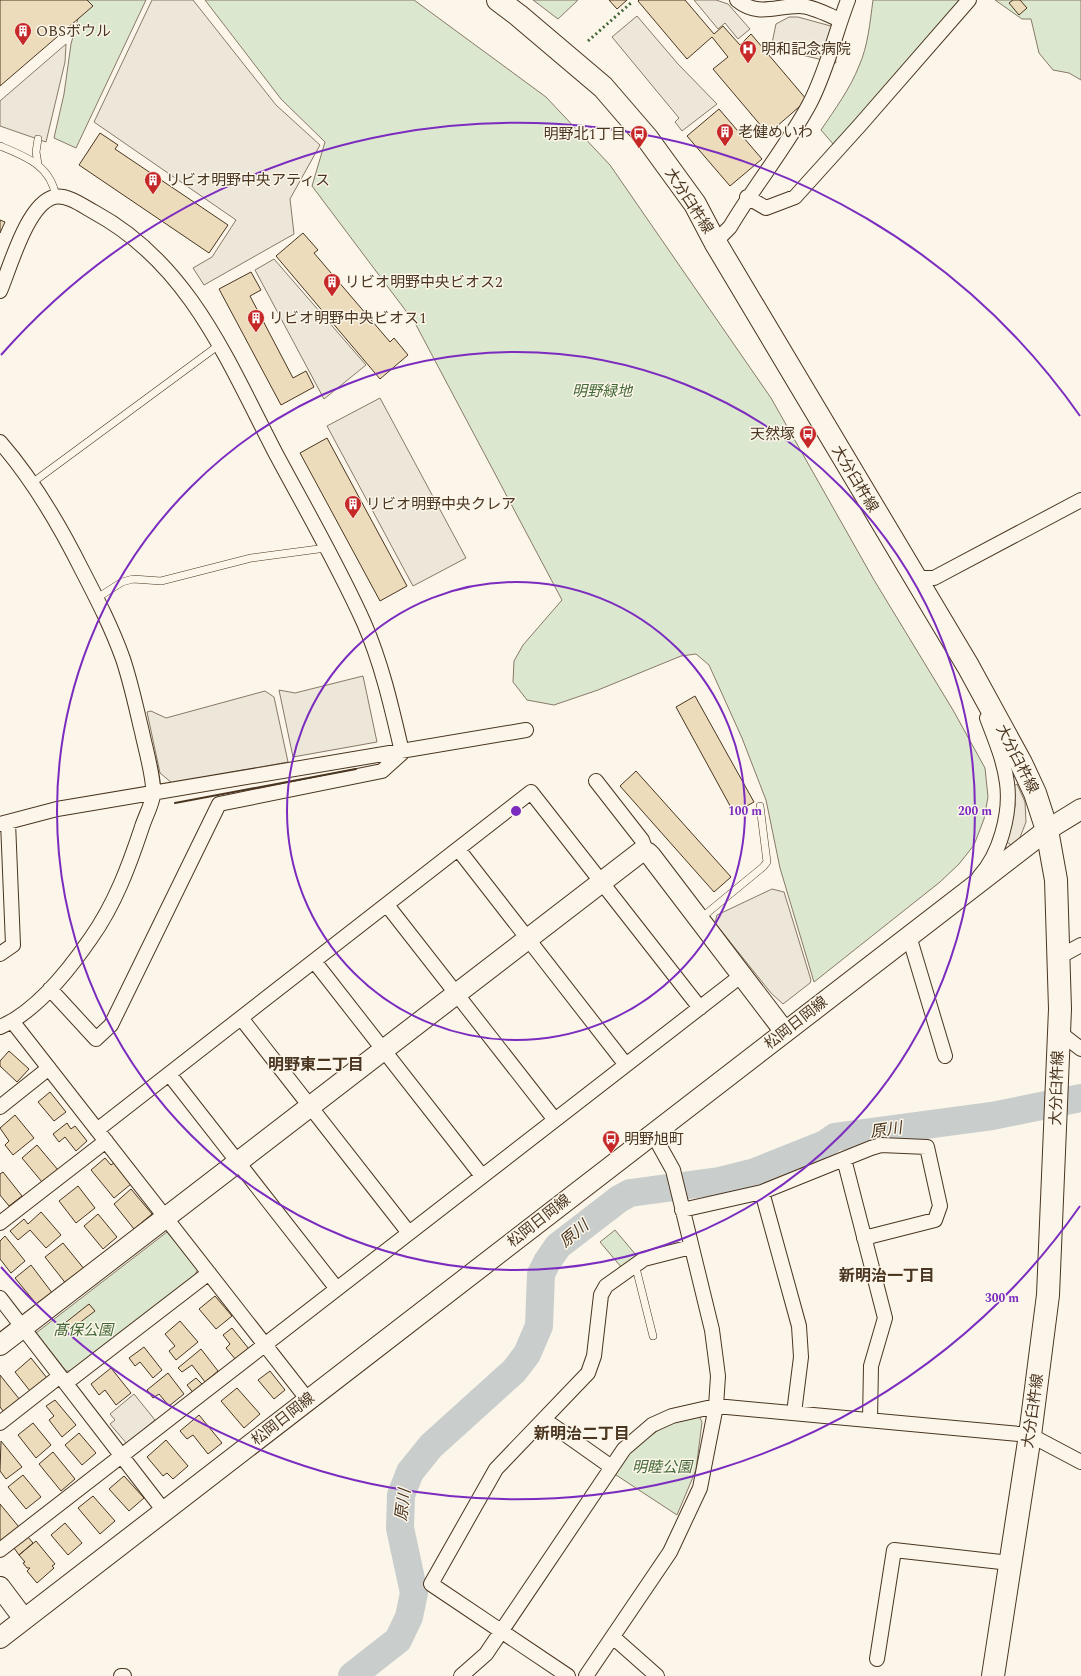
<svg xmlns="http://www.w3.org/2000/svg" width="1081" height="1676" font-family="Spectral,'Noto Sans JP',serif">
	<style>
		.green { fill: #dce7d0; stroke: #887966 }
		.parking { fill: #ede7d9; stroke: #887966 }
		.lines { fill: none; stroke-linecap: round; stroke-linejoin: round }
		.river { stroke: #c9cecd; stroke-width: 28 }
		.building { fill: #ecdcbc; stroke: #4a3520 }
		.lane-casing { stroke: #4a3520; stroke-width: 8 }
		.street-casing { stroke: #4a3520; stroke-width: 16 }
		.secondary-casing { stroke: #4a3520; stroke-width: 22 }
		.primary-casing { stroke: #4a3520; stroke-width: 24 }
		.lane { stroke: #fbf6e9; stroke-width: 7 }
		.street { stroke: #fbf6e9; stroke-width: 14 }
		.secondary { stroke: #fbf6e9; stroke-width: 20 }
		.primary { stroke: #fbf6e9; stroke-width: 22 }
		.hedge { stroke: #436837; stroke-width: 3; stroke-dasharray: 2 3; stroke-linecap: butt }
		.wall { stroke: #4a3520; stroke-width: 2 }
		.ring { fill: none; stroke: #7b2cbf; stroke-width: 2 }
		.labels { text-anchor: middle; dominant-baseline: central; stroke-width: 3; stroke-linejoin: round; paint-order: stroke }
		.poi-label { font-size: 15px; fill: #4a3520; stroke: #fbf6e9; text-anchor: start }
		.street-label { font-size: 15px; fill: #4a3520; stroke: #fbf6e9 }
		.park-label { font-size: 15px; font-style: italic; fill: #436837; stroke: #fbf6e9 }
		.neighbourhood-label { font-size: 16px; font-weight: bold; fill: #4a3520; stroke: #fbf6e9 }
		.water-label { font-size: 16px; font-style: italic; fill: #4a3520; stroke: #fbf6e9 }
		.centre { fill: #7b2cbf; stroke: #fbf6e9; stroke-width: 2 }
		.ring-label { font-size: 12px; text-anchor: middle; font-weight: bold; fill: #7b2cbf; stroke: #fbf6e9; stroke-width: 3; stroke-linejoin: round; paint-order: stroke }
	</style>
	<rect width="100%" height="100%" fill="#fbf6e9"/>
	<path class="green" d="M83 0H146L76 148 54 138 64 94 71 44Z
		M205 0H414L546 97 610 165 771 398 874 580 953 710 985 768 988 797 984 819 974 845 959 864 940 882 814 982 780 868 766 800 742 738 709 665 696 654 681 656 598 690 554 705 527 700 513 682 514 661 523 645 562 600 415 323 312 186 325 142 281 99Z
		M533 0H578L558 19Z
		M873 0H965L834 145 821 130C835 109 850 89 859 66 868 46 870 22 873 0Z
		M995 0H1081V80L1069 73 1053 70 1039 53 1031 19H1022Z
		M615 1230 636 1255 622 1268 600 1242Z
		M167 1232 198 1269 194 1277 74 1371H66L36 1333Z
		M691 1415 699 1416 702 1422 696 1470 677 1515 613 1473 633 1448 663 1427Z"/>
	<path class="parking" d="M152 0H193L276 105 320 145 290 199 294 234 204 285 193 268 212 257 236 220 94 122Z
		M694 0H716L728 4 750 29 738 39 725 23 718 29Z
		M637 16 678 64 717 104 682 131 675 122 679 118 612 37Z
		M789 17H798L838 28 836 36 842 39 834 46 836 63 771 48 776 24Z
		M66 44 65 62 46 142 0 126V101Z
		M274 259 366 365 324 399 255 270Z
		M380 398 466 558 413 586 327 426Z
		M363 676 377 742 293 757 279 690 295 693Z
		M265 691 274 697 288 762 172 783 160 773 147 712 151 711 166 718Z
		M1017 784 1025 802 1026 822 1019 840 1012 846 1006 841 1015 806 1014 786Z
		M772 889 784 892 811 980 810 983 783 1004 771 993 715 923 717 915Z
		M134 1394 155 1420 127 1444 110 1424 115 1420 110 1414Z"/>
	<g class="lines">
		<path class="river" d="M352 1676 398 1640 409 1617 414 1593 400 1528 401 1495 410 1472 431 1446 514 1371 527 1354 539 1326 541 1274 547 1262 558 1246 619 1199 630 1193 719 1181 755 1172 825 1144 835 1137 992 1116 1081 1098"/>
	</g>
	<path class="building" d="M0 0H87L93 6 0 86Z
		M609 0H627L617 9Z
		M639 0H685L714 34 723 26 740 45 751 34 807 100 768 134 713 69 728 57 712 37 687 59 638 1Z
		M1013 0H1020L1027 8 1019 15 1009 3Z
		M719 109 762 159 730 186 687 136Z
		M100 133 118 145 115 149 228 225 209 253 79 165Z
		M0 220 5 222 0 233Z
		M303 233 318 250 314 253 390 342 394 338 408 355 380 379 276 256Z
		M251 272 261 290 250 296 293 378 306 371 314 387 281 405 219 289Z
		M327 438 407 586 380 601 300 453Z
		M695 696 754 802 734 813 676 707Z
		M636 771 731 877 714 892 620 786Z
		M9 1051 29 1069 17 1082 0 1066V1061Z
		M50 1092 66 1112 54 1121 38 1102Z
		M15 1115 34 1138 13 1155 5 1145 9 1141 0 1128Z
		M67 1123 71 1129 75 1126 87 1141 76 1151 65 1137 59 1142 53 1134Z
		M37 1145 58 1170 42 1182 22 1158Z
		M105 1158 111 1165 114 1163 131 1184 114 1198 91 1170Z
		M3 1172 22 1196 9 1206 0 1195V1174Z
		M78 1186 95 1208 76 1223 59 1201Z
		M131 1189 152 1214 134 1229 114 1204Z
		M41 1212 61 1235 46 1248 30 1230 18 1240 10 1231 24 1219 28 1224Z
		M98 1214 117 1237 103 1249 84 1226Z
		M5 1236 25 1261 11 1273 0 1259V1241Z
		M63 1243 85 1270 67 1285 45 1257Z
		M31 1265 53 1294 38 1306 15 1278Z
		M215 1296 232 1316 216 1329 199 1309Z
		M89 1304 95 1311 70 1330 65 1323Z
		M180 1321 198 1342 176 1360 169 1351 175 1346 165 1334Z
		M232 1328 249 1349 236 1360 226 1348 230 1344 223 1335Z
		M144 1347 162 1370 153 1378 140 1362 135 1366 129 1358Z
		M201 1349 218 1371 205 1382 192 1365 182 1372 178 1368Z
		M31 1358 47 1378 30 1391 15 1372Z
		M111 1368 131 1393 116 1405 105 1390 99 1395 91 1384Z
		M270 1371 285 1390 274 1399 258 1380Z
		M168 1373 184 1394 169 1406 159 1394 153 1398 147 1390Z
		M0 1375 20 1400 4 1412 0 1407Z
		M196 1378 205 1387 195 1395 187 1385Z
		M237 1388 260 1414 244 1428 221 1401Z
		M55 1400 76 1425 62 1437 49 1420 54 1416 46 1406Z
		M199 1415 222 1443 208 1454 193 1435 187 1439 180 1431Z
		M33 1423 51 1445 36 1458 18 1435Z
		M79 1433 96 1453 82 1465 65 1445Z
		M166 1440 188 1466 173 1479 167 1473 163 1476 147 1457Z
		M1 1441 22 1467 6 1479 0 1471Z
		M53 1452 75 1479 61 1491 39 1464Z
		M23 1475 41 1497 26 1509 8 1487Z
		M124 1476 144 1498 129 1511 109 1489Z
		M93 1496 115 1521 100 1534 78 1508Z
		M0 1504 19 1527 0 1542Z
		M65 1523 82 1543 68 1555 51 1535Z
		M28 1537 33 1543 19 1555 14 1548Z
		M36 1541 55 1564 52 1566 54 1568 37 1583 27 1571 30 1568H27L23 1563 25 1562 19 1555Z"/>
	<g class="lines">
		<defs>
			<path id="lane" d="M38 139 36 152 38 164
				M0 146C27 157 51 166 56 197
				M32 483 219 345
				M97 598 122 582 133 579 161 581 251 558 326 548
				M701 918 763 867 767 862 760 806
				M635 1264 653 1336"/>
			<path id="street" d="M737 0C758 17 775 6 799 6 812 6 828 15 840 20
				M747 197 766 208 795 197 860 125 969 0
				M715 242 730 227C755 185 787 146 810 103 827 70 835 34 848 0
				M0 291C10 268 27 204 54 197 67 194 83 206 94 212 190 264 228 362 276 454 306 510 338 565 364 623 382 664 392 709 402 752
				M0 442C34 481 59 524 82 570 97 599 112 628 123 659 131 683 136 707 142 732 145 747 155 781 153 795 152 805 145 817 142 827 129 866 115 904 91 938 69 970 36 1012 0 1027
				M914 578H934L1081 500
				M596 781 642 840 646 851
				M0 824 57 809 526 730
				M458 849 626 1065
				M979 877C1000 855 1011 813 1007 783 1004 760 995 739 987 718
				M387 905 555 1120
				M909 936 945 1056
				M0 954 13 945 8 822
				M1059 957 1081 945
				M314 961 482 1176
				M50 989 96 1039 111 1025 219 804 382 771 402 753
				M241 1018 409 1233
				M12 1021 308 1400
				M1059 1032 1081 1049
				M169 1074 337 1289
				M0 1107 49 1068
				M97 1130 531 792 700 1008
				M844 1159 885 1318 871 1366 870 1420
				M762 1192 799 1326 801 1357 794 1413
				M682 1210 762 1192 871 1148 881 1145 927 1147 940 1206 935 1220 864 1238
				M0 1223 106 1141
				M0 1298 164 1511
				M66 1383 209 1273
				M545 1420 610 1466
				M0 1423 60 1376
				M0 1550 742 975
				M613 1637 657 1676
				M877 1659 894 1550 1010 1563
				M121 1676H124
				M461 1676 486 1654 624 1449 652 1425 672 1416 716 1406 1030 1435 1081 1462
				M568 1676 431 1584 496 1469 588 1373 594 1356 601 1295 606 1286 644 1259 691 1247
				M586 1676 670 1552 700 1488 716 1406 718 1376 712 1330 673 1170 653 1134"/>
			<path id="secondary" d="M0 1345 642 851 648 853 651 856 785 1032
				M0 1587 24 1619
				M0 1638 1047 830 1081 809"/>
			<path id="primary" d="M498 0 518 15 603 87 647 138 695 204 715 242 968 666 1021 763 1035 793 1047 830 1056 880 1060 1009 1048 1295 1030 1435 993 1676"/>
		</defs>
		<use href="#lane" class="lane-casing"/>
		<use href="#street" class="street-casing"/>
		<use href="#secondary" class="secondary-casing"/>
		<use href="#primary" class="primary-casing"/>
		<use href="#lane" class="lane"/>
		<use href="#street" class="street"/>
		<use href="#secondary" class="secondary"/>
		<use href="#primary" class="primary"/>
		<path class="hedge" d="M588 41 632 2"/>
		<path class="wall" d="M175 803 356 769"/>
	</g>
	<g class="ring">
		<circle cx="516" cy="811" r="229"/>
		<circle cx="516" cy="811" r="459"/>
		<path d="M1080 1206A688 688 0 0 1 1 1267M1 355A688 688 0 0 1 1080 416"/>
	</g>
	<defs>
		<symbol id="building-pin" viewBox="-11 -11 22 30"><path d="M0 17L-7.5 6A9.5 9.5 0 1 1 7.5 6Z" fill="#c62828" stroke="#fbf6e9"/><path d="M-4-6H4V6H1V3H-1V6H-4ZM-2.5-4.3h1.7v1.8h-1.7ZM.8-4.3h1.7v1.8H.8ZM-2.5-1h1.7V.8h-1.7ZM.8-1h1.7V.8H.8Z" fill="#fff"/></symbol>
		<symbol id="hospital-pin" viewBox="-11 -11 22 30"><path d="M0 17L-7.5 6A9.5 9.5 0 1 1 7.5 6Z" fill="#c62828" stroke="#fbf6e9"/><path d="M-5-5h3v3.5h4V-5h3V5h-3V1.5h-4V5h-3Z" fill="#fff"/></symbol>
		<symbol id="bus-pin" viewBox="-11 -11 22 30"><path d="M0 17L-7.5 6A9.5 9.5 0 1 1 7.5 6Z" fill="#c62828" stroke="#fbf6e9"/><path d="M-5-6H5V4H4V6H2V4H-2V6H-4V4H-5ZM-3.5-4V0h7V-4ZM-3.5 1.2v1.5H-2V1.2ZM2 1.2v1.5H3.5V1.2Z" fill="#fff"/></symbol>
	</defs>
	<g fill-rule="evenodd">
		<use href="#building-pin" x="13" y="21" width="20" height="27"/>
		<use href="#hospital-pin" x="738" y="39" width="20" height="27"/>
		<use href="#building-pin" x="715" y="122" width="20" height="27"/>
		<use href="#bus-pin" x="629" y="124" width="20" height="27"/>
		<use href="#building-pin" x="143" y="170" width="20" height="27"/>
		<use href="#building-pin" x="322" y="272" width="20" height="27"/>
		<use href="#building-pin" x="246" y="308" width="20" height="27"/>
		<use href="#bus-pin" x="798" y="424" width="20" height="27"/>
		<use href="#building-pin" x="343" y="494" width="20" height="27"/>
		<use href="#bus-pin" x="601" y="1129" width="20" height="27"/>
	</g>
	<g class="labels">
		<g class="poi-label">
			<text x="36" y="31">OBSボウル</text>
			<text x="761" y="49">明和記念病院</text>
			<text x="738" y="132">老健めいわ</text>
			<text x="626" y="134" text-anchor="end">明野北1丁目</text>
			<text x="166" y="180">リビオ明野中央アティス</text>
			<text x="345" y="282">リビオ明野中央ビオス2</text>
			<text x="269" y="318">リビオ明野中央ビオス1</text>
			<text x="795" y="434" text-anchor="end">天然塚</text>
			<text x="366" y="504">リビオ明野中央クレア</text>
			<text x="624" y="1139">明野旭町</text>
		</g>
		<g class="street-label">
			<text transform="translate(689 201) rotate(57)">大分臼杵線</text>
			<text transform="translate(855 479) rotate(59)">大分臼杵線</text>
			<text transform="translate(1017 759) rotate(63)">大分臼杵線</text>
			<text transform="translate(796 1023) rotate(-38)">松岡日岡線</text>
			<text transform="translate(1057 1088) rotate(-88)">大分臼杵線</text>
			<text transform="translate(539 1221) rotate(-38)">松岡日岡線</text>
			<text transform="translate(1033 1411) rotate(-82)">大分臼杵線</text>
			<text transform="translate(283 1419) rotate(-38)">松岡日岡線</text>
		</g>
		<g class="park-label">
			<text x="602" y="391">明野緑地</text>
			<text x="83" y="1330">髙保公園</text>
			<text x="662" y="1467">明睦公園</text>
		</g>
		<g class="neighbourhood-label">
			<text x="316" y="1065">明野東二丁目</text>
			<text x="887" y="1276">新明治一丁目</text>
			<text x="582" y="1434">新明治二丁目</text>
		</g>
		<g class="water-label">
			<text transform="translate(886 1130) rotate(-8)">原川</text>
			<text transform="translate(574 1234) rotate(-40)">原川</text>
			<text transform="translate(403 1505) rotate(-83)">原川</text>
		</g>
	</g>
	<circle cx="516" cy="811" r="6" class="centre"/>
	<g class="ring-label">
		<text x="745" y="815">100 m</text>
		<text x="975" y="815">200 m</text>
		<text x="1002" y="1302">300 m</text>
	</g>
</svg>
